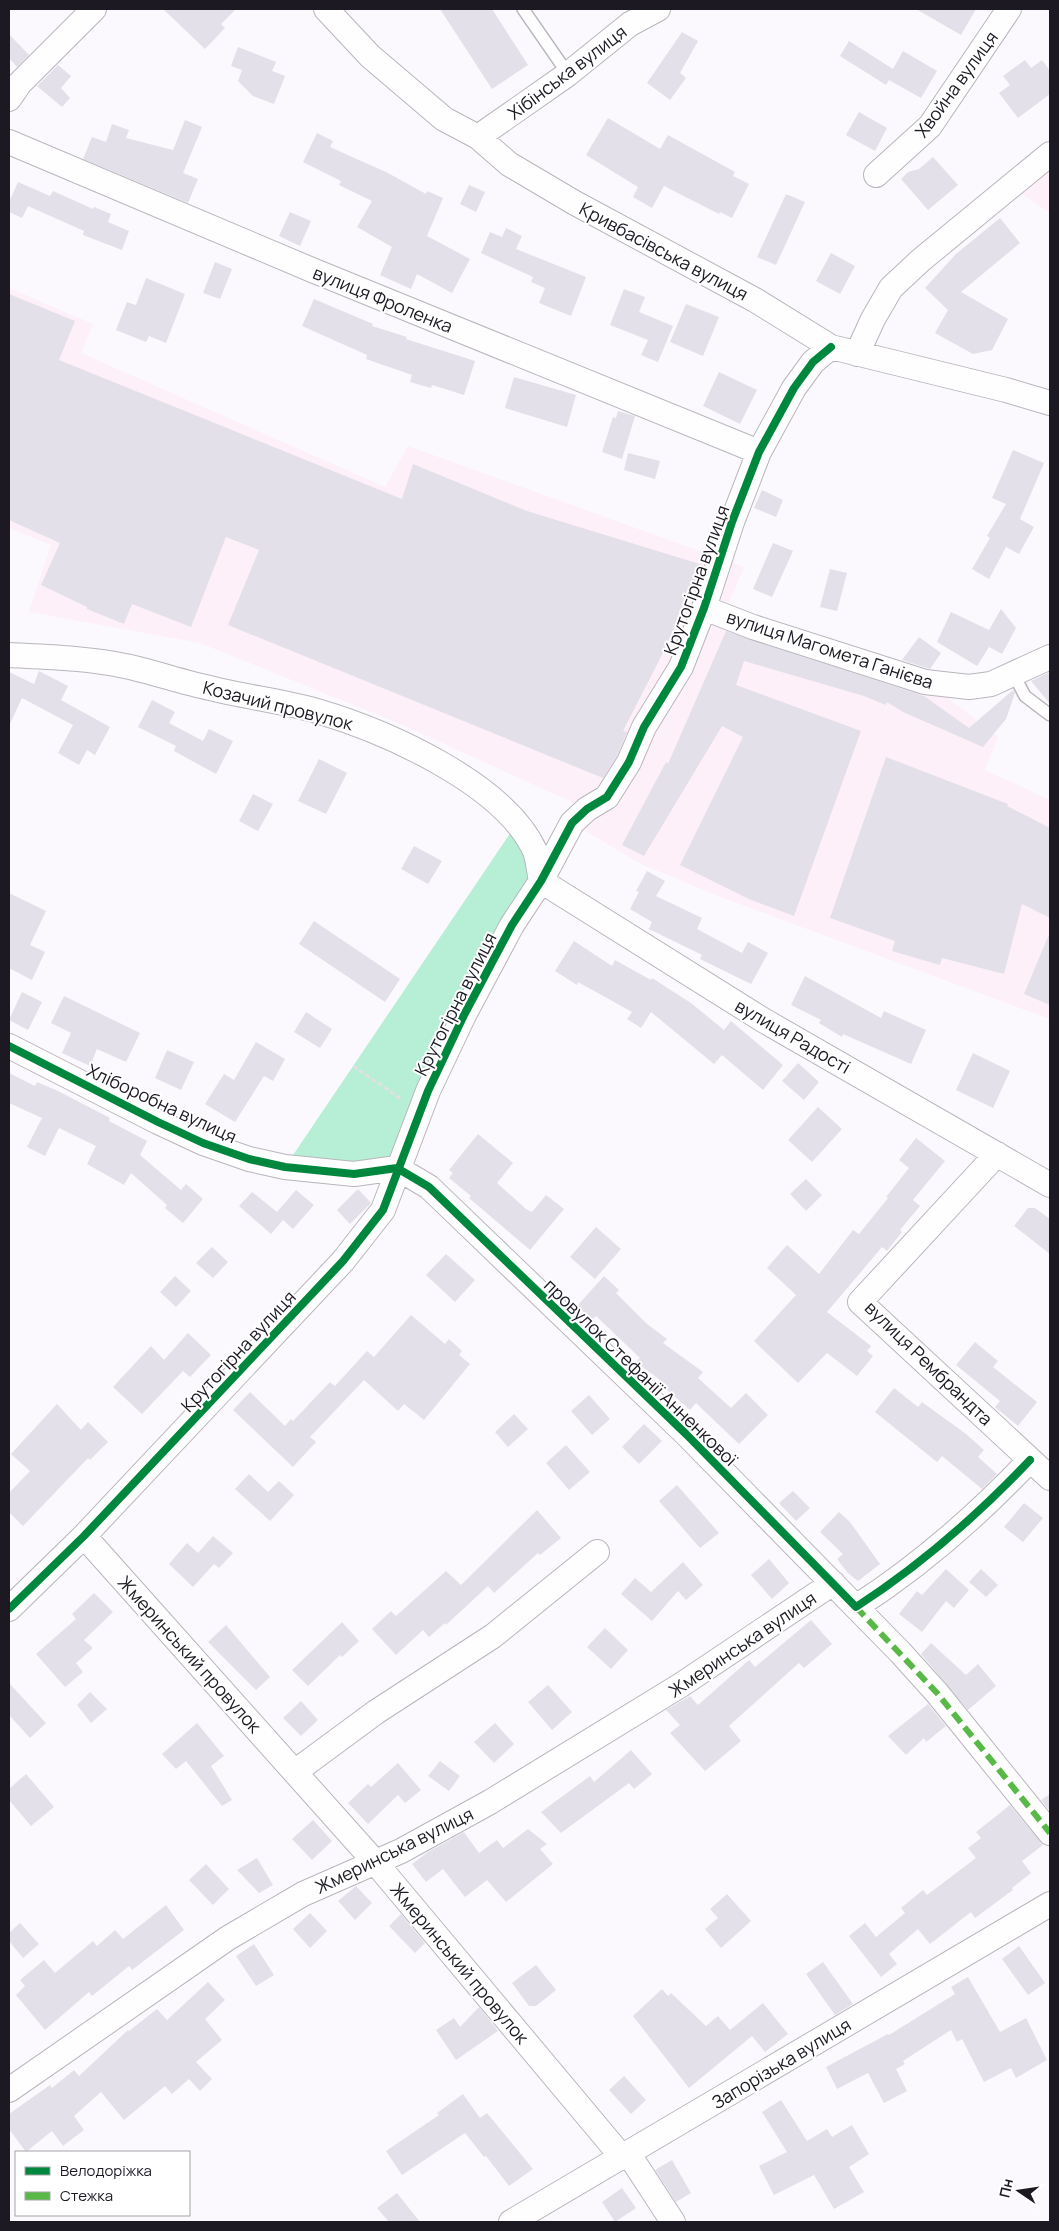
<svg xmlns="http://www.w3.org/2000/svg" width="1059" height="2231" font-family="Manrope,sans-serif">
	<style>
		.industrial { fill: #fdf0f9 }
		.green { fill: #b6efd5 }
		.building { fill: #e3e0e9 }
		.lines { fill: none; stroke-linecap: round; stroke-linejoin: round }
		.lane-casing { stroke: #b8b6bd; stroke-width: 14 }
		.street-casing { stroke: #b8b6bd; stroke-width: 26 }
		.path { stroke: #e1e0e2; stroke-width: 3; stroke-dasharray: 5 2.5; stroke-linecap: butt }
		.lane { stroke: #fefeff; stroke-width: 11 }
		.street { stroke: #fefeff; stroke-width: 24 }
		.quiet { stroke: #58b947; stroke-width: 6; stroke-dasharray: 12 6; stroke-linecap: butt }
		.cycleway-casing { stroke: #fff; stroke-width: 11 }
		.cycleway { stroke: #00873e; stroke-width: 8 }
		.labels { text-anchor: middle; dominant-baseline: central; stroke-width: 4; stroke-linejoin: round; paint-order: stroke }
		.street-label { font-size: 18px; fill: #1c1923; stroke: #fff }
	</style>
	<rect width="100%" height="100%" fill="#fbf9fd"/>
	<path class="industrial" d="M1050 154V213L1010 186Z
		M9 288 93 324 81 353 385 487 408 446 744 567 728 604 921 677 998 737 985 770 1050 800V1019L726 899 641 864 572 823 587 809 403 725 200 643 29 612 51 545 9 528Z"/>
	<path class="green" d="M517 823 541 881 397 1168 285 1167Z"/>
	<path class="building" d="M163 9H236L221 24 225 28 205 49Z
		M440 9H492L528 65 492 89Z
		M916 9H976L961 35Z
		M682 32 698 41 680 73 686 78 670 100 647 83Z
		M9 34 29 55 17 67 9 58Z
		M849 41 893 69 903 51 937 71 921 98 889 80 886 85 840 56Z
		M238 47 276 62 272 71 285 76 274 104 253 96 238 81 242 70 231 66Z
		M1025 60 1031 68 1042 60 1050 71V94L1018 118 999 93 1010 85 1003 76Z
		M58 65 71 76 61 88 70 98 62 107 37 86Z
		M859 112 887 128 875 151 846 135Z
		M608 118 660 149 668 135 735 172 733 176 749 184 732 218 720 212 719 214 664 186 652 208 633 197 638 187 586 155Z
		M185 120 202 127 183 173 198 179 188 203 83 159 92 137 106 142 112 124 129 130 126 138 173 150Z
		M317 133 333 141 330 147 388 173 426 194 427 191 443 198 427 236 470 259 452 293 417 274 411 289 380 275 392 247 357 227 372 201 339 185 341 181 303 162Z
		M933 157 958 185 928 210 901 179 908 172 919 169Z
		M18 182 50 196 53 191 93 209 94 207 111 214 108 222 129 231 122 250 83 235 84 231 28 206 22 218 9 212V202Z
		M469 185 485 192 476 212 460 204Z
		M786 194 805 202 776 265 757 257Z
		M290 212 311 221 300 246 279 236Z
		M1000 218 1020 243 961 292 1008 319 992 350 973 354 935 333 948 310 925 288 956 254Z
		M506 228 522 236 516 249 586 277 571 316 539 303 545 288 531 282 533 277 481 253 490 232 502 237Z
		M831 253 855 266 840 294 816 281Z
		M215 262 232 269 220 299 203 293Z
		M146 278 185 294 166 343 149 336 146 342 116 330 127 302 136 305Z
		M624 289 645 297 639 312 673 326 658 362 641 355 648 340 610 325Z
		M9 294 75 321 59 360 402 499 413 464 527 511 703 565 695 590 690 589 666 647 623 731 627 732 617 756 603 778 228 625 259 550 226 537 191 627 132 604 124 624 87 609V607L41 585 60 543 9 520Z
		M314 299 373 324 372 326 407 337 406 339 475 361 464 395 432 385 431 388 410 382 412 375 366 359 367 355 302 326Z
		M686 304 719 317 703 356 670 342Z
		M719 372 757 390 740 424 703 406Z
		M514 377 576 395 567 427 505 408Z
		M618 411 635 416 622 459 602 452 613 417 616 418Z
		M1013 450 1044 463 1020 519 1034 527 1019 554 1006 547 989 579 972 569 990 538 987 536 1006 504 992 498Z
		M628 453 660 461 655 479 624 470Z
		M762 490 783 500 776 517 754 508Z
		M773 543 793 551 772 597 753 589Z
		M830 569 847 573 837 611 820 607Z
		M1001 609 1016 628 1002 654 989 647 977 666 937 642 951 612 989 630Z
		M726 631 924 696 969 728 1013 690 1015 693 1006 719 983 747 903 712 887 702 886 705 864 696 744 661 736 685 861 731 794 916 751 900 680 865 743 737 722 726 644 856 622 845 666 762 668 764Z
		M919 637 941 653 930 669 902 660Z
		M39 671 68 686 61 700 110 727 95 755 87 750 79 765 58 753 73 725 22 698 9 726V672L34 684Z
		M1050 672V704L1031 681Z
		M152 700 175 712 169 723 203 741 209 729 233 741 216 774 174 751 176 746 138 727Z
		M886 757 1008 804 1007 806 1050 828V918L1022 904 1004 974 942 958 940 965 892 951 895 941 830 918Z
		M319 759 347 773 326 814 298 801Z
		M253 794 273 804 258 831 239 821Z
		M414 846 442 861 428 884 401 869Z
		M647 871 665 881 656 896 702 918 697 929 742 953 748 942 768 953 751 984 700 959 702 955 649 929 652 922 630 909 639 892 636 891Z
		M9 893 46 911 30 945 45 952 32 980 9 968Z
		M314 921 400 979 385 1002 299 944Z
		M1050 932V1005L1024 994Z
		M574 941 612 966 615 960 651 980 652 978 691 1003 724 1030 731 1021 783 1065 763 1090 722 1055 714 1064 651 1012 641 1028 627 1019 632 1012 578 982 577 985 555 971Z
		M805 976 881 1018 884 1011 926 1030 911 1064 843 1034 842 1037 819 1023 821 1020 791 1005Z
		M22 992 42 1002 28 1030 9 1020Z
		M64 996 140 1033 126 1062 97 1049 90 1066 62 1053 71 1033 51 1023Z
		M306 1012 332 1029 320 1048 294 1032Z
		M256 1042 285 1059 273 1081 264 1076 235 1122 205 1104 224 1074 234 1080Z
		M167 1050 194 1062 181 1090 155 1078Z
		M973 1053 1010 1071 993 1108 956 1090Z
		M798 1063 819 1082 804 1100 782 1081Z
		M9 1073 35 1086 37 1082 58 1091 110 1118 109 1121 147 1141 140 1155 181 1190 186 1184 203 1199 183 1223 165 1208 167 1205 131 1173 124 1185 87 1164 96 1146 59 1128 45 1156 27 1147 42 1118 9 1103Z
		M818 1107 842 1129 812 1162 788 1140Z
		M478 1134 513 1163 497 1183 526 1209 532 1212 546 1195 564 1209 530 1250 469 1198 471 1196 449 1178 453 1173 449 1170Z
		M916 1138 945 1161 913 1200 920 1206 900 1230 902 1232 887 1251 882 1247 827 1312 871 1346 867 1351 873 1356 857 1376 827 1353 798 1383 754 1341 796 1295 767 1268 787 1245 819 1274 853 1230 859 1234 888 1198 886 1197 909 1168 899 1160Z
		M806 1179 822 1195 806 1211 790 1194Z
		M358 1189 371 1203 350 1224 337 1210Z
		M296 1190 314 1205 293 1229 283 1220 271 1234 239 1206 252 1192 277 1212Z
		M1028 1208H1035L1050 1219V1254L1014 1226Z
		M596 1227 621 1249 595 1279 570 1257Z
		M212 1247 228 1262 213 1278 196 1263Z
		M446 1254 475 1280 455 1302 426 1275Z
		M175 1276 191 1291 176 1307 160 1292Z
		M604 1276 619 1290 616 1293 647 1324 667 1339 663 1343 703 1372 698 1378 731 1408 746 1393 768 1415 739 1444 696 1403 690 1410 666 1389 668 1386 636 1362 640 1358 596 1316 592 1320 577 1306Z
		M411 1315 445 1344 449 1339 462 1351 459 1355 470 1364 424 1420 404 1404 398 1411 364 1380 310 1437 316 1442 293 1467 233 1410 250 1392 285 1426 291 1419 293 1421 330 1382 335 1386 367 1351 374 1357Z
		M188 1333 211 1355 190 1377 183 1371 142 1414 113 1387 151 1346 164 1360Z
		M975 1342 998 1361 993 1367 1037 1402 1018 1426 995 1407 1000 1401 956 1365Z
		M894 1388 918 1407 922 1402 966 1434 984 1450 978 1457 997 1474 982 1489 942 1456 937 1462 875 1412Z
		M589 1395 610 1419 592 1435 571 1411Z
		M57 1404 81 1430 88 1422 108 1442 90 1460 88 1458 23 1526 9 1512V1493L30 1471 11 1454Z
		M514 1414 528 1429 508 1447 495 1432Z
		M644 1424 662 1441 639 1464 622 1447Z
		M566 1445 590 1472 569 1490 546 1463Z
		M249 1474 268 1492 279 1481 294 1495 270 1521 235 1489Z
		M677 1485 719 1533 700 1548 659 1501Z
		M793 1491 810 1508 796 1521 779 1503Z
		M1024 1503 1043 1518 1023 1542 1004 1527Z
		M537 1510 561 1538 540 1555 538 1553 494 1593 488 1586 446 1625 445 1623 429 1637 423 1630 396 1655 372 1629 391 1611 396 1616 446 1571 461 1585Z
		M839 1512 850 1522 880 1564 858 1581 848 1573 837 1559 843 1554 820 1532Z
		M213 1536 233 1553 219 1568 214 1564 193 1587 169 1564 187 1543 198 1553Z
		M769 1559 789 1583 772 1599 751 1575Z
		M683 1562 703 1585 686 1600 678 1591 652 1621 621 1594 635 1578 651 1592Z
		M946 1569 969 1590 954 1608 946 1601 922 1632 899 1614 917 1591 922 1595Z
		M981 1569 998 1585 986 1597 969 1582Z
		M94 1593 113 1612 84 1640 93 1648 76 1663 83 1672 65 1687 36 1654 76 1619 72 1614Z
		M811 1620 832 1644 804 1668 799 1663 729 1726 741 1741 705 1771 670 1733 680 1725 666 1710 690 1696 698 1705 749 1660 755 1667Z
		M342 1622 359 1641 342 1657 340 1655 308 1686 292 1670Z
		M226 1625 270 1677 256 1690 208 1642Z
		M605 1628 628 1650 611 1669 587 1647Z
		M931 1643 966 1675 978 1664 996 1686 968 1710 921 1654Z
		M9 1683 46 1723 30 1738 9 1715Z
		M548 1685 572 1712 552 1730 528 1702Z
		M90 1692 107 1709 91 1723 77 1705Z
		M301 1701 318 1720 301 1736 283 1718Z
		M928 1704 946 1726 926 1742 924 1738 906 1755 888 1736Z
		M197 1723 224 1756 211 1766 232 1800 222 1806 186 1761 176 1769 162 1754Z
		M495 1723 514 1744 494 1763 474 1742Z
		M631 1750 652 1774 634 1789 629 1783 561 1833 541 1812 590 1776 594 1782Z
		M440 1761 460 1776 449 1791 428 1776Z
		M398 1763 421 1790 405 1803 398 1795 368 1824 348 1803 368 1784 371 1787Z
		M26 1774 54 1807 31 1826 9 1800V1789Z
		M1050 1794V1811L1041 1800Z
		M1010 1805 1043 1845 1022 1861 1031 1873 1012 1888 1013 1890 975 1918 971 1912 930 1944 918 1929 889 1954 897 1964 881 1977 849 1936 865 1923 876 1937 905 1913 901 1908 923 1890 927 1895 976 1858 968 1848 981 1838 976 1832Z
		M313 1820 332 1841 312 1860 292 1839Z
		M528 1829 547 1844 540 1849 553 1864 506 1902 487 1880 465 1897 443 1869 426 1882 412 1864 428 1852 464 1832 479 1853 497 1840 503 1848Z
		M257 1858 273 1885 259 1893 237 1870Z
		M206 1864 229 1889 213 1905 189 1880Z
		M356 1886 372 1903 355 1920 338 1901Z
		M727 1894 751 1921 721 1948 705 1929 718 1918 710 1909Z
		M166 1905 184 1930 132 1970 129 1966 92 1996 89 1992 45 2030 16 1995 25 1986 20 1980 44 1960 55 1973 93 1941 97 1946 115 1930 123 1939Z
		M310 1913 327 1931 310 1948 293 1929Z
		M401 1914 425 1943 415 1953 389 1926Z
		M20 1923 39 1944 23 1958 9 1941V1933Z
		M254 1944 274 1975 256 1986 236 1956Z
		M1019 1946 1045 1983 1028 1995 1002 1959Z
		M823 1962 853 2004 835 2015 806 1974Z
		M536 1965 556 1990 536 2006H529L512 1983Z
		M968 1977 1000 2032 1026 2018 1047 2060 1016 2078 1011 2068 984 2082 962 2039 957 2042 951 2030 903 2061 905 2064 896 2069 907 2091 884 2103 868 2073 837 2089 826 2067 888 2034 889 2035 955 1994 951 1987Z
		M208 1982 225 2000 205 2019 222 2040 196 2062 212 2079 200 2091 189 2079 172 2094 165 2086 124 2120 101 2092 74 2116 84 2130 63 2146 52 2131 26 2152 9 2129V2114L50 2085 52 2088 74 2070 79 2076 128 2030 129 2031 157 2009 167 2020Z
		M662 1989 668 1996 671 1993 706 2026 718 2016 730 2030 763 2003 788 2034 765 2052 752 2036 689 2088 633 2016Z
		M479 2007 498 2031 456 2060 436 2030 454 2018 460 2027Z
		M624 2076 646 2100 631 2114 609 2090Z
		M463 2094 480 2118 487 2113 533 2169 509 2186 486 2156 484 2157 465 2133 402 2175 386 2151 439 2115 437 2113Z
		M781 2100 807 2141 827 2129 832 2137 852 2125 869 2154 849 2167 864 2192 834 2209 814 2175 774 2195 759 2166 787 2152 762 2112Z
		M672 2160 691 2193 676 2202 655 2170Z
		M622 2188 636 2208 615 2222 602 2202Z
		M397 2193 420 2222H389L377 2208Z"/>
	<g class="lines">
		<defs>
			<path id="lane" d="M523 9 568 74
				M1014 675 1025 696 1050 715"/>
			<path id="street" d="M326 9 370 56 444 119 478 137 509 164 575 203 755 300 831 347 1006 390 1050 403
				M9 99 20 83 94 9
				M478 137 568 74 630 24 658 9
				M9 142 312 270 759 452
				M876 175 930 126 1009 9
				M857 354 873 319 891 288 921 260 1050 154
				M704 608 753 627 925 682 969 687 991 684 1050 657
				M9 655C47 657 87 658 125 666 154 672 181 682 210 688 245 697 282 701 317 711 385 731 504 783 535 851 538 860 539 871 541 881L763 1020 1050 1185
				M9 1046 158 1122 203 1143 249 1159 285 1167 354 1174 397 1168 429 1187 686 1434 900 1652 937 1693 1050 1833
				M997 1154 860 1302 1050 1478
				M84 1536 375 1862 622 2157
				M856 1607C921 1565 977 1516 1030 1460
				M9 1609 84 1536 343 1261 383 1210 428 1091 464 1015 512 925 541 881 572 823 587 809 607 797 629 762 644 727 681 667 704 608 732 522 759 452 794 388 813 362 831 347
				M296 1771 376 1712 493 1636 597 1552
				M9 2090 228 1938 303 1894 401 1851 490 1802 681 1685 833 1583
				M628 2153 673 2222
				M511 2222 1050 1904"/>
		</defs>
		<use href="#lane" class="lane-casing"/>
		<use href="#street" class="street-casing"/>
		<path class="path" d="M353 1066 401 1099"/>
		<use href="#lane" class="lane"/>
		<use href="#street" class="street"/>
		<path class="quiet" d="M856 1607 937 1693 1050 1833"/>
		<defs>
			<path id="cycleway" d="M9 1046 158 1122 203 1143 249 1159 285 1167 354 1174 397 1168 429 1187 686 1434 856 1607C921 1565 977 1516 1030 1460
				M9 1609 84 1536 343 1261 383 1210 428 1091 464 1015 512 925 541 881 572 823 587 809 607 797 629 762 644 727 681 667 704 608 732 522 759 452 794 388 813 362 831 347"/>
		</defs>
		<use href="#cycleway" class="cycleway-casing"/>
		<use href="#cycleway" class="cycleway"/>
	</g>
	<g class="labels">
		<g class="street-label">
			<text transform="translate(567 72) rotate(-37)">Хібінська вулиця</text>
			<text transform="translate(956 84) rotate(-54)">Хвойна вулиця</text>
			<text transform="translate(664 251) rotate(28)">Кривбасівська вулиця</text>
			<text transform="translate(383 299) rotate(22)">вулиця Фроленка</text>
			<text transform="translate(696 580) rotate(-70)">Крутогірна вулиця</text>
			<text transform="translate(830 649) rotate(18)">вулиця Магомета Ганієва</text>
			<text transform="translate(278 705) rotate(14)">Козачий провулок</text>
			<text transform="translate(455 1004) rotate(-63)">Крутогірна вулиця</text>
			<text transform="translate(793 1036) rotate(30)">вулиця Радості</text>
			<text transform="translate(162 1103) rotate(25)">Хліборобна вулиця</text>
			<text transform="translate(238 1351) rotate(-47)">Крутогірна вулиця</text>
			<text transform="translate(929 1363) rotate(44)">вулиця Рембрандта</text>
			<text transform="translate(641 1372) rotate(44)">провулок Стефанії Анненкової</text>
			<text transform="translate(742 1644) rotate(-34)">Жмеринська вулиця</text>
			<text transform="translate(190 1654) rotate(48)">Жмеринський провулок</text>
			<text transform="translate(394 1850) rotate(-26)">Жмеринська вулиця</text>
			<text transform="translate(460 1963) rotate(50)">Жмеринський провулок</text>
			<text transform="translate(781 2063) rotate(-31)">Запорізька вулиця</text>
		</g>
	</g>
	<rect width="1059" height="2231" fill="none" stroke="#1c1923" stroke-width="20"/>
	<rect x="15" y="2151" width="175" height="65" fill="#ffffff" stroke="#a4a3a7"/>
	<rect x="25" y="2167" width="25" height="8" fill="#00873e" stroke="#a4a3a7"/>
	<text x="60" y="2176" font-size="15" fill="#1c1923">Велодоріжка</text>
	<rect x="25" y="2192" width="25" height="8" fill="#58b947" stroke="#a4a3a7"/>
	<text x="60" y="2201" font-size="15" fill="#1c1923">Стежка</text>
	<g transform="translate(1019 2191) rotate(283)" stroke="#ffffff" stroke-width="4" paint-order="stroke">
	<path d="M0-4L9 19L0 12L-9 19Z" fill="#1c1923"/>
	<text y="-8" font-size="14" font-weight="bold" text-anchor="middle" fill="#1c1923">Пн</text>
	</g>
</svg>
